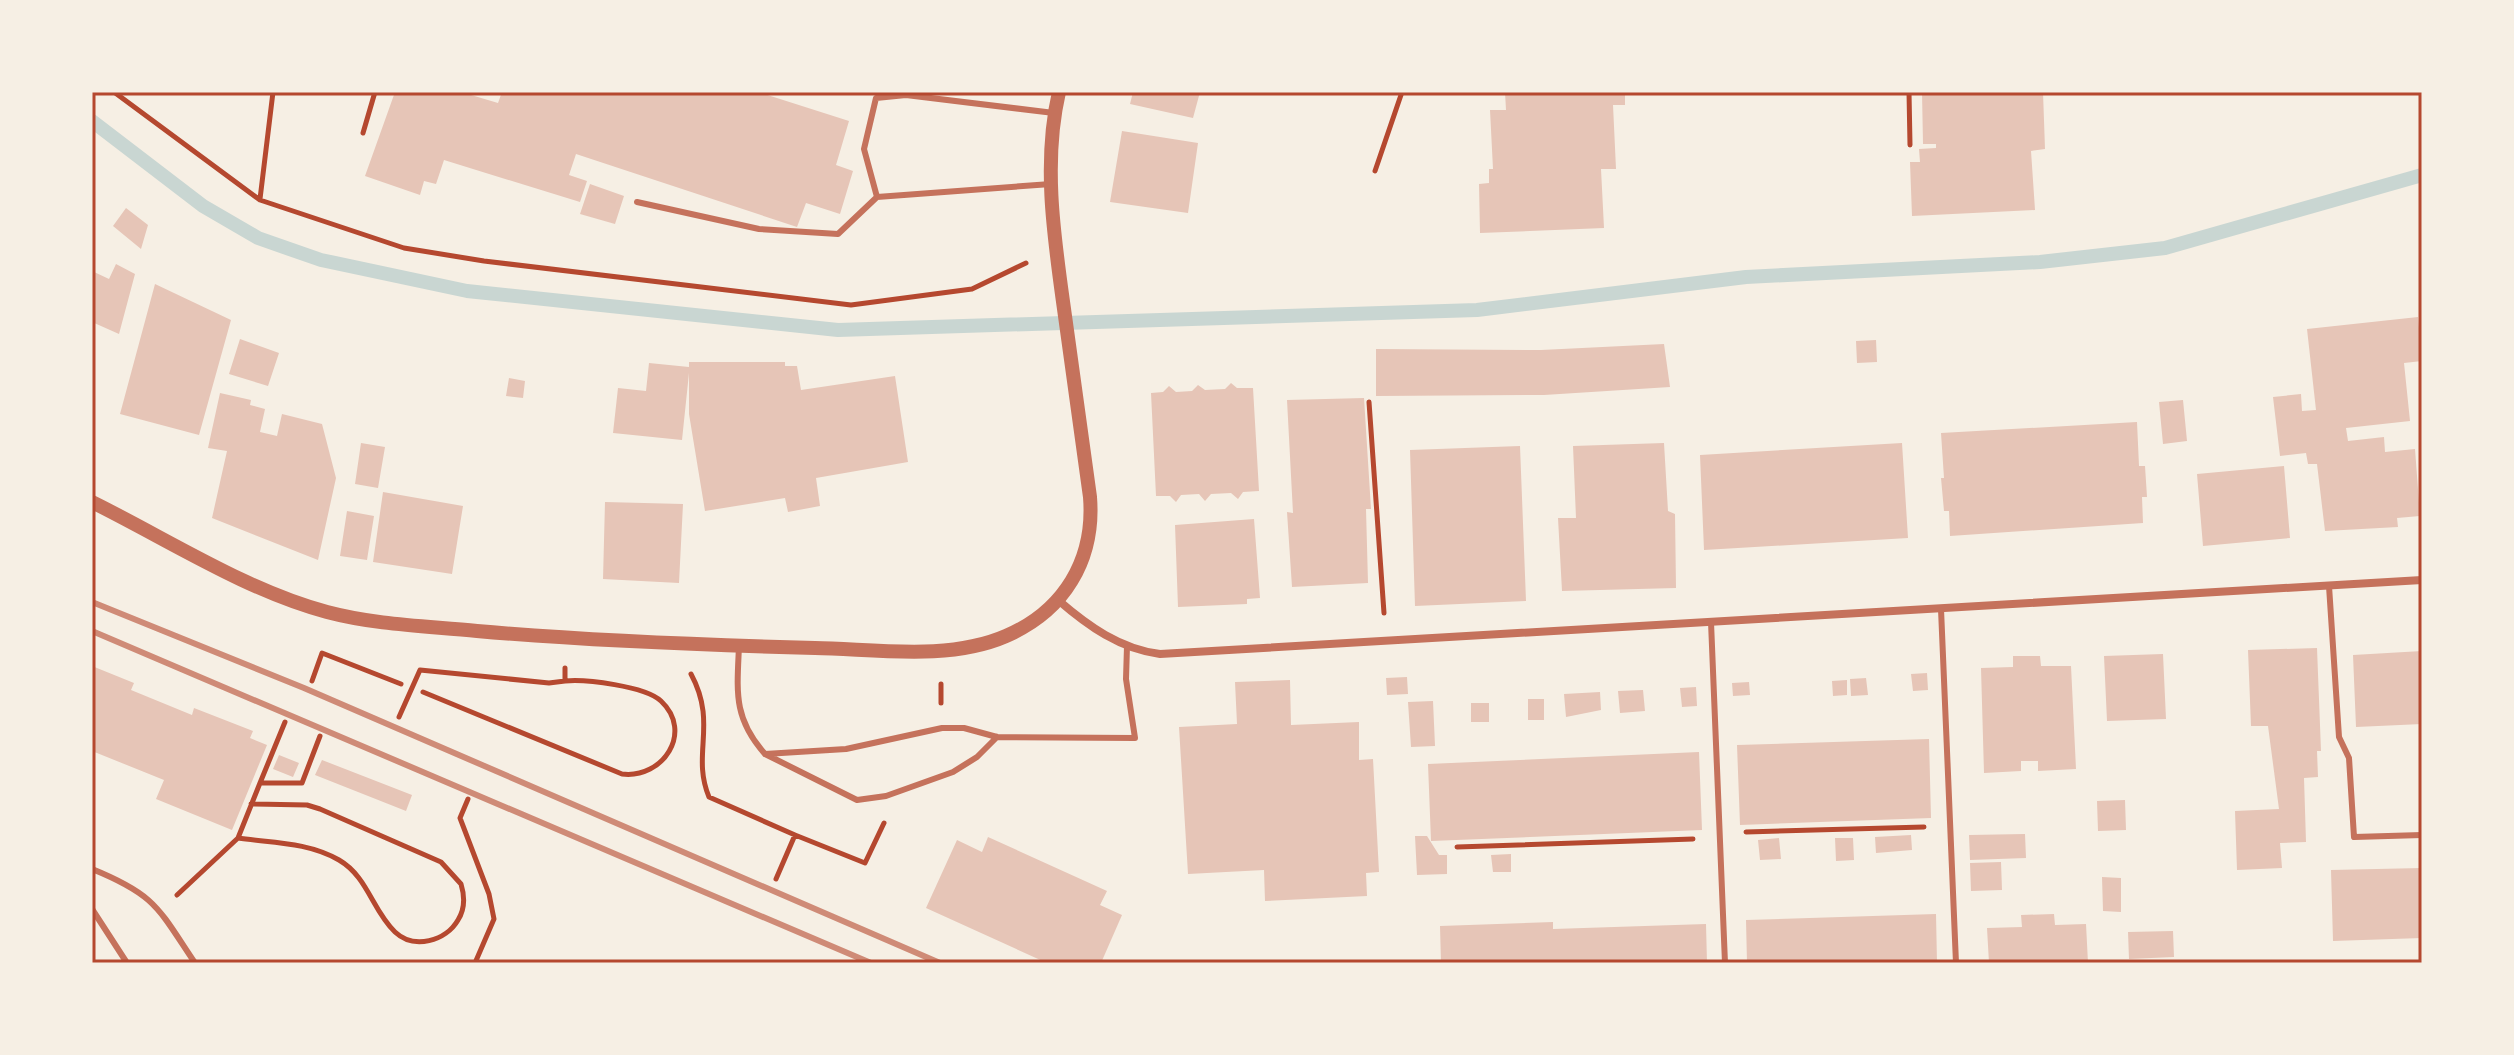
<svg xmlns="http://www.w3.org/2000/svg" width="2514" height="1055" font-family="Inter,sans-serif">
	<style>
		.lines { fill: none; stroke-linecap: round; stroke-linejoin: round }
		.stream { stroke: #c9d6d2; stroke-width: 14 }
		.building { fill: #e6c5b7 }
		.path { stroke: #b5482f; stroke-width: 5 }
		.service { stroke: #c5725c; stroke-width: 6 }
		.minor { stroke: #c5725c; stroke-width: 8 }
		.tertiary { stroke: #c5725c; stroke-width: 14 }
		.rail { stroke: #cf8b77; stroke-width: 6 }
		.neatline { fill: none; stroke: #b5482f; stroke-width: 3 }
	</style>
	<rect width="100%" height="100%" fill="#f6efe4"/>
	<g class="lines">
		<path class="stream" d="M92 121 203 206 258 238 321 260 467 291 838 330 1477 310 1746 277 2040 262 2165 248 2422 175"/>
	</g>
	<path class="building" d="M395 92H461L498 103 502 92H758L849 121 836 165 853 171 840 214 806 203 797 227 576 154 569 175 587 181 580 202 444 160 436 184 424 181 420 195 365 176Z
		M1133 92H1200L1193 118 1130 104Z
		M1505 92H1625V105H1613L1616 169H1601L1604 228 1480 233 1479 184 1489 183V169H1493L1490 110H1506Z
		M1922 92H2043L2045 149 2031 151 2035 210 1912 216 1910 162H1920L1919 149 1936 148V144H1923Z
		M1122 131 1198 143 1188 213 1110 202Z
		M590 184 624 196 615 224 580 214Z
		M126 208 148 225 141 249 113 226Z
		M116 264 135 274 119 334 92 322V271L109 279Z
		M155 284 231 320 199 435 120 414Z
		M2418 317 2422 361 2404 363 2410 421 2346 428 2348 441 2384 437 2385 452 2415 449 2420 516 2397 518 2398 527 2325 531 2317 464H2308L2306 453 2280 456 2273 397 2301 394 2302 411 2316 410 2307 329Z
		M240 339 279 353 268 386 229 374Z
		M1876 340 1877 362 1857 363 1856 341Z
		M1664 344 1670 387 1544 395 1376 396V349L1541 350Z
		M689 362H785V366H797L801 390 895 376 908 462 816 478 820 506 788 512 785 498 705 511 689 414V373L682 440 613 433 618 388 646 391 649 363 689 367Z
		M509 378 525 381 523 398 506 396Z
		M1231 383 1237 388H1253L1259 491 1243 492 1238 499 1231 493 1211 494 1205 501 1199 494 1181 495 1176 502 1170 496H1156L1151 393 1163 392 1169 386 1176 392 1192 391 1198 385 1205 390 1225 389Z
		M220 393 251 400 250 405 265 409 260 432 277 436 282 414 322 424 336 478 318 560 212 518 227 451 208 448Z
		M1364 398 1371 509H1366L1368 583 1292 587 1287 512 1293 513 1287 400Z
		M2183 400 2187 441 2163 444 2159 402Z
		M2137 422 2139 466H2145L2147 497H2142L2143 523 1950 536 1949 511H1944L1941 478H1944L1941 433Z
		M361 443 385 447 378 488 355 484Z
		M1664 443 1668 511 1675 514 1676 588 1562 591 1558 518H1576L1573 446Z
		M1902 443 1908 538 1704 550 1700 455Z
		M1520 446 1526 601 1415 606 1410 450Z
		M2284 466 2290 538 2203 546 2197 474Z
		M383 492 463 506 452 574 373 562Z
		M605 502 683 504 679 583 603 579Z
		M347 511 374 516 367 560 340 556Z
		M1254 519 1260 598 1247 599V604L1178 607 1175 525Z
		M2317 648 2321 751H2317L2318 777 2304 778 2306 842 2280 843 2282 868 2237 870 2235 811 2279 809 2268 726H2251L2248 650Z
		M2422 651V724L2356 727 2353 655Z
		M2163 654 2166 719 2107 721 2104 656Z
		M2013 656H2040L2041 666H2071L2076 769 2038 771V761H2021V771L1984 773 1981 668 2013 667Z
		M92 666 134 683 131 690 192 715 194 708 253 731 250 738 267 745 232 830 156 799 164 780 92 751Z
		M1927 673 1928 690 1913 691 1911 674Z
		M1407 677 1408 694 1387 695 1386 678Z
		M1866 678 1868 695 1851 696 1850 679Z
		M1290 680 1291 725 1359 722V760L1373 759 1379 872 1366 873 1367 896 1265 901 1264 870 1188 874 1179 727 1237 724 1235 682Z
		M1847 680V695L1833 696 1832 681Z
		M1749 682 1750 695 1733 696 1732 683Z
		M1696 687 1697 706 1682 707 1680 688Z
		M1643 690 1645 711 1620 713 1618 691Z
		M1600 692 1601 710 1566 717 1564 694Z
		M1528 699H1544V720H1528Z
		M1433 701 1435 746 1411 747 1408 702Z
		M1471 703H1489V722H1471Z
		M1929 739 1931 818 1740 825 1737 745Z
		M1699 752 1702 830 1431 841 1428 764Z
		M279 755 299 763 293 777 273 769Z
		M322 760 412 795 406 811 315 775Z
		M2125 800 2126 830 2098 831 2097 801Z
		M2025 834 2026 858 1970 860 1969 835Z
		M1911 835 1912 850 1876 853 1875 837Z
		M1415 836H1427L1439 855H1447V874L1417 875Z
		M988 837 1107 891 1100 905 1122 915 1101 963H1047L926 908 957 840 982 852Z
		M1779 838 1781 859 1760 860 1758 840Z
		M1835 838H1853L1854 860 1836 861Z
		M1511 854V872H1493L1491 855Z
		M2001 862 2002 890 1971 891 1970 863Z
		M2422 868V938L2333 941 2331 870Z
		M2102 877 2121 878V912L2103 911Z
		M1936 914 1937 963H1747L1746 920Z
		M2054 914 2055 925 2086 924 2088 963H1989L1987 928 2022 927 2021 915Z
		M1553 922V929L1706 924 1707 963H1441L1440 926Z
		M2173 931 2174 957 2129 959 2128 932Z"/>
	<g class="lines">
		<path class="path" d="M114 92 260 200 404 248 484 261 851 305 972 289 1026 263
			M1909 92 1910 145
			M363 133 375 92
			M1375 171 1402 92
			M260 199 273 92
			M1369 402 1384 613
			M691 674C718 724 691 754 709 797L795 835
			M312 681 322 653 401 684
			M941 684V703
			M423 692 622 774C663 779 694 732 661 701 645 686 585 679 565 681V668
			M399 717 420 670 549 683 565 681
			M260 783 285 722
			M468 799 460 818 489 894 494 919 475 963
			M1746 832 1924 827
			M238 838C272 843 308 842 339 860 368 877 372 910 395 932 414 950 446 941 458 920 465 909 465 897 461 884L441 862 320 809 307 805 251 804
			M1457 847 1693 839
			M776 879 795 835 865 863 884 823
			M177 895 238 838 260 783H302L320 736"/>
		<path class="service" d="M1051 184 877 197 864 149 876 98 906 95 1054 113
			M637 202 759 229 838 234 877 197
			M2329 586 2339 737 2349 758 2354 837 2422 835
			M1941 609 1956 963
			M1711 622 1725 963
			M739 646C737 692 733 718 765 754L857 800 886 796 953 772 977 757 997 737
			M765 754 846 749 942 728H964L997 737 1135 738 1126 679 1127 646
			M92 869C156 895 158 908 195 963
			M92 909 127 963"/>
		<path class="minor" d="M1058 600C1088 626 1120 649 1160 654L2422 580"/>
		<path class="tertiary" d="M92 502C167 539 247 591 327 612 376 625 427 626 477 631 589 641 702 645 815 648 875 649 949 661 1006 636 1064 611 1095 560 1090 497 1082 437 1073 377 1065 316 1055 243 1042 165 1059 92"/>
		<path class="rail" d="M92 602 304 688 940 963
			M92 631 871 963"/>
	</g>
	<rect width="2514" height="1055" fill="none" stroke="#f6efe4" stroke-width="188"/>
	<rect x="94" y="94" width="2326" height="867" class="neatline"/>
</svg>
